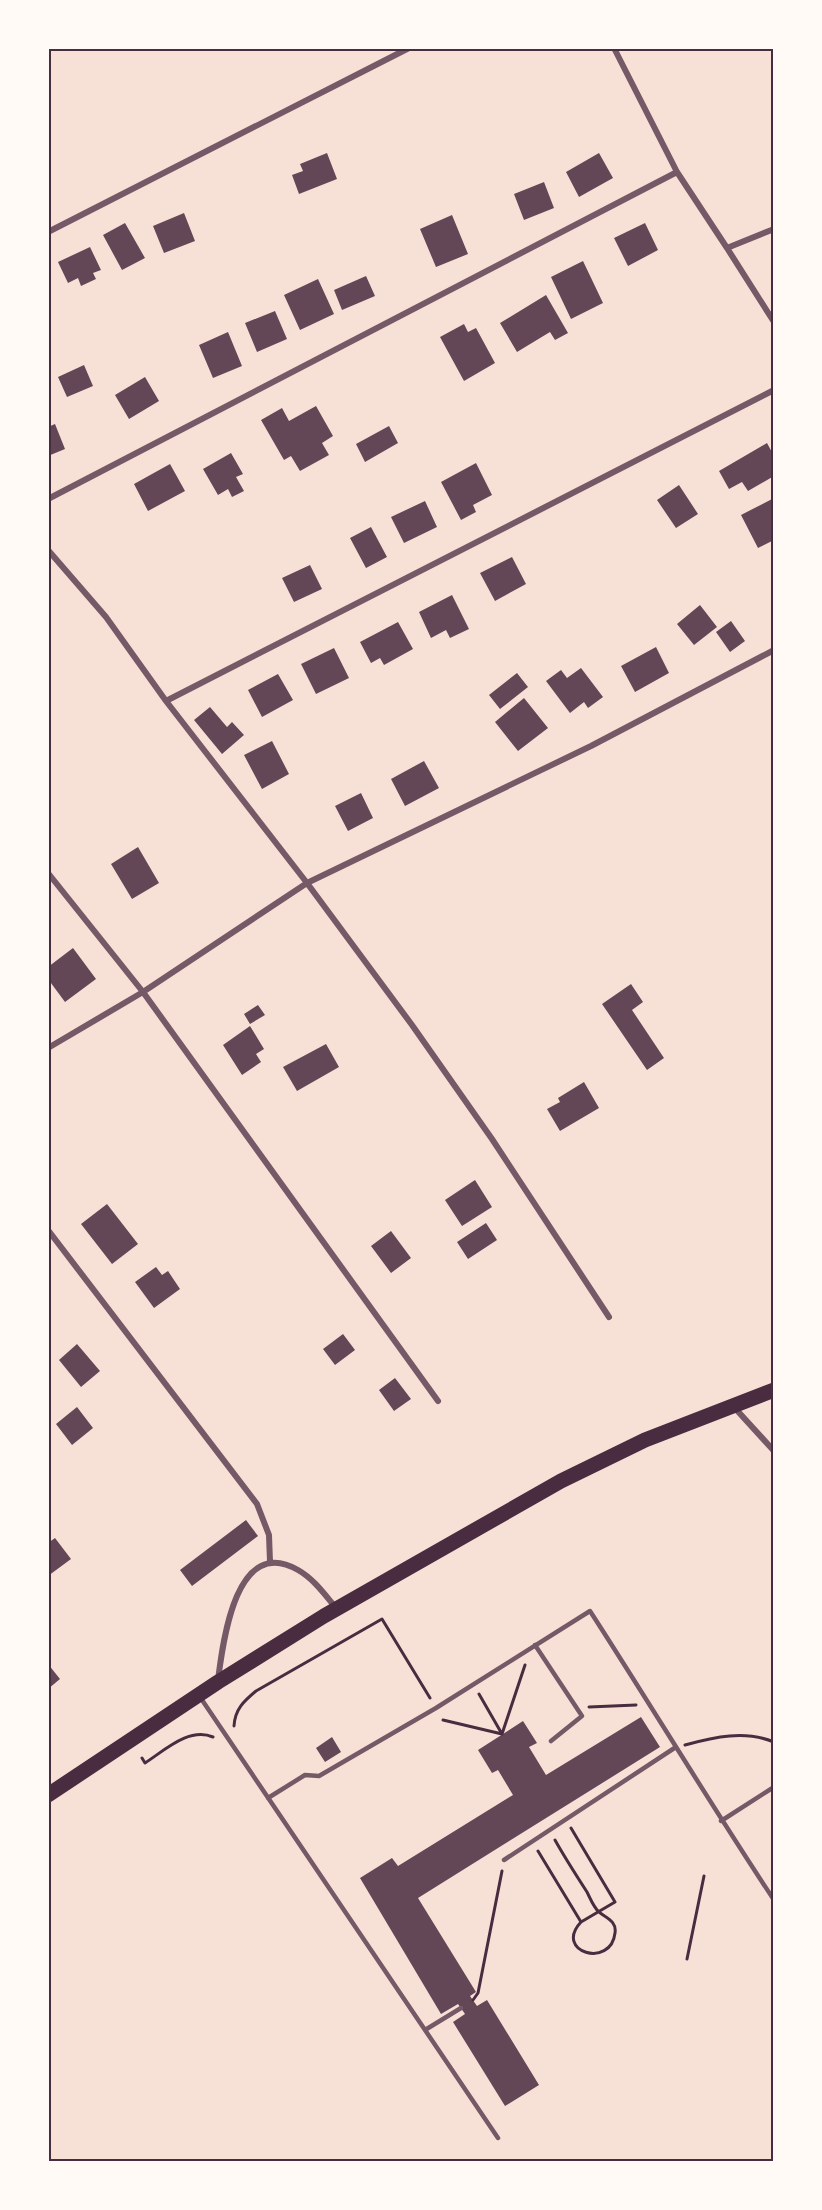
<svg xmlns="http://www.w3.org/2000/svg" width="822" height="2210" font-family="Helvetica,sans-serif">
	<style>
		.building { fill: #644757 }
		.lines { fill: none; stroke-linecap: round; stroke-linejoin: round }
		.path { stroke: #4a2c40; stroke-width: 3 }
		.service { stroke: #755966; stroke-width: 4.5 }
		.minor { stroke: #755966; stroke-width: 6 }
		.primary { stroke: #4a2c40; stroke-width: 15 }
		.neatline { fill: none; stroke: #4a2c40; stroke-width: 2 }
	</style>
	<rect width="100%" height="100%" fill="#f7e1d7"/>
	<path class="building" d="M327 153 337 179 299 194 292 175 303 171 300 164Z
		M599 153 613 178 579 197 566 172Z
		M544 182 554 208 524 220 514 194Z
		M184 213 195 241 164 253 153 226Z
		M452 215 468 254 436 267 420 229Z
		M125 223 145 258 122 270 103 235Z
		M645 223 658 250 628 266 614 238Z
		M90 247 101 270 93 273 96 279 81 286 78 278 68 283 58 262Z
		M583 261 603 303 571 319 551 277Z
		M366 276 375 296 342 310 334 290Z
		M318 279 334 314 300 330 284 295Z
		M546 295 568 333 555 340 550 332 517 352 500 323Z
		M275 311 287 339 257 352 245 323Z
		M464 324 468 332 476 328 495 363 464 381 440 337Z
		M228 332 242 366 213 378 199 345Z
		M84 365 93 386 67 397 58 377Z
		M145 377 159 401 129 419 115 395Z
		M316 406 333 436 322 443 329 455 300 471 291 456 284 460 261 420 282 408 289 421Z
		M55 424 65 449 48 456V427Z
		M389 426 398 443 365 462 356 444Z
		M767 443 774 456V476L748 491 742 482 729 489 719 471Z
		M231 453 243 474 236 477 244 491 232 497 228 489 218 495 203 469Z
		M476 463 492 495 473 505 476 512 461 520 441 482Z
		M170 464 185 491 148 511 134 484Z
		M679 485 698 514 676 528 657 500Z
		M774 498V540L758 548 741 515Z
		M425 501 437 527 404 543 391 517Z
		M371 527 387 557 366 568 350 538Z
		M512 557 526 584 495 601 480 573Z
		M310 565 322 589 294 602 282 578Z
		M452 595 469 629 450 638 446 630 431 638 419 612Z
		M700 605 717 627 694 645 677 624Z
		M731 621 745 641 730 652 716 632Z
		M398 622 413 649 384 665 380 658 371 663 360 642Z
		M656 647 669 673 635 692 621 666Z
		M334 648 349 678 316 694 301 664Z
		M581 668 603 697 588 708 584 702 570 713 546 681 561 670 567 678Z
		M517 673 528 687 500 709 489 695Z
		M278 674 293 700 262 717 248 690Z
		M524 698 548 728 518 751 495 722Z
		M210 707 227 727 232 722 244 735 222 754 194 720Z
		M272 741 289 774 262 789 244 755Z
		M424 761 439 788 405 806 391 779Z
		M361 793 373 818 348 831 335 806Z
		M138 847 159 883 132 899 111 864Z
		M73 948 96 979 65 1002 48 979V967Z
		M631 984 643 1002 632 1010 664 1058 647 1070 602 1004Z
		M258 1005 265 1015 250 1024 244 1014Z
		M250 1026 264 1049 256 1054 261 1062 242 1075 223 1045Z
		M326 1044 339 1067 297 1091 283 1067Z
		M584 1082 599 1108 560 1131 547 1109 560 1102 558 1098Z
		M475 1180 492 1207 462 1226 445 1200Z
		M107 1204 138 1244 112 1264 81 1224Z
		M486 1223 497 1240 468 1259 457 1242Z
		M391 1231 411 1258 391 1273 371 1246Z
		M156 1267 162 1275 168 1271 180 1289 154 1308 135 1282Z
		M343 1334 355 1350 335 1365 323 1349Z
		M77 1344 100 1371 81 1387 59 1360Z
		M395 1378 411 1399 394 1411 379 1390Z
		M77 1407 93 1428 72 1445 56 1424Z
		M246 1520 258 1536 192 1586 180 1570Z
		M55 1538 71 1559 48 1576V1543Z
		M48 1664 60 1679 48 1689Z
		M641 1717 660 1747 418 1898 476 1992 470 1996 477 2006 487 2000 539 2085 505 2106 453 2022 465 2014 458 2004 441 2014 360 1878 392 1858 398 1866 513 1795 498 1770 492 1773 478 1750 523 1721 537 1743 529 1747 546 1775Z
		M332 1737 341 1752 325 1762 316 1748Z"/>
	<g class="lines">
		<path class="path" d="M479 1694 502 1734
			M589 1707 636 1705
			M443 1720 502 1734
			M234 1726C235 1709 244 1701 256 1691L382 1619 430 1698
			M502 1734 525 1665
			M685 1745C714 1737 745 1730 774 1742
			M142 1758 145 1763C165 1750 189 1727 213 1737
			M555 1840C565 1858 576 1875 587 1892 590 1898 594 1908 599 1912 606 1918 617 1921 615 1933 611 1969 553 1952 581 1922
			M538 1851 581 1922 615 1902 571 1828
			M687 1959 704 1876
			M473 2000 478 1993 502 1871"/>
		<path class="service" d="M535 1645 582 1716 551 1741
			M200 1697 498 2138
			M268 1798 305 1775 319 1776 436 1708 590 1611C652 1707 711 1805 774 1900
			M721 1821 774 1787
			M504 1860 676 1747
			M425 2030 461 2008"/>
		<path class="minor" d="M614 48 677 172 727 248 774 229
			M48 232 409 48
			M727 248 774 322
			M48 499 677 172
			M48 550 106 617 166 701 307 883 412 1025 492 1139 609 1317
			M166 701 774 390
			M48 873 143 992 438 1401
			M48 1048 143 992 307 883 591 746 774 650
			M48 1230 257 1504 269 1535 270 1562
			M733 1406 774 1451
			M218 1680C223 1641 236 1534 298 1570 314 1579 325 1595 337 1609"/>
		<path class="primary" d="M48 1795 218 1682 324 1616 561 1481 645 1440 774 1390"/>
	</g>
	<rect width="822" height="2210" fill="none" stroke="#fffaf5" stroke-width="99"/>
	<rect x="50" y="50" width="722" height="2110" class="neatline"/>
</svg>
